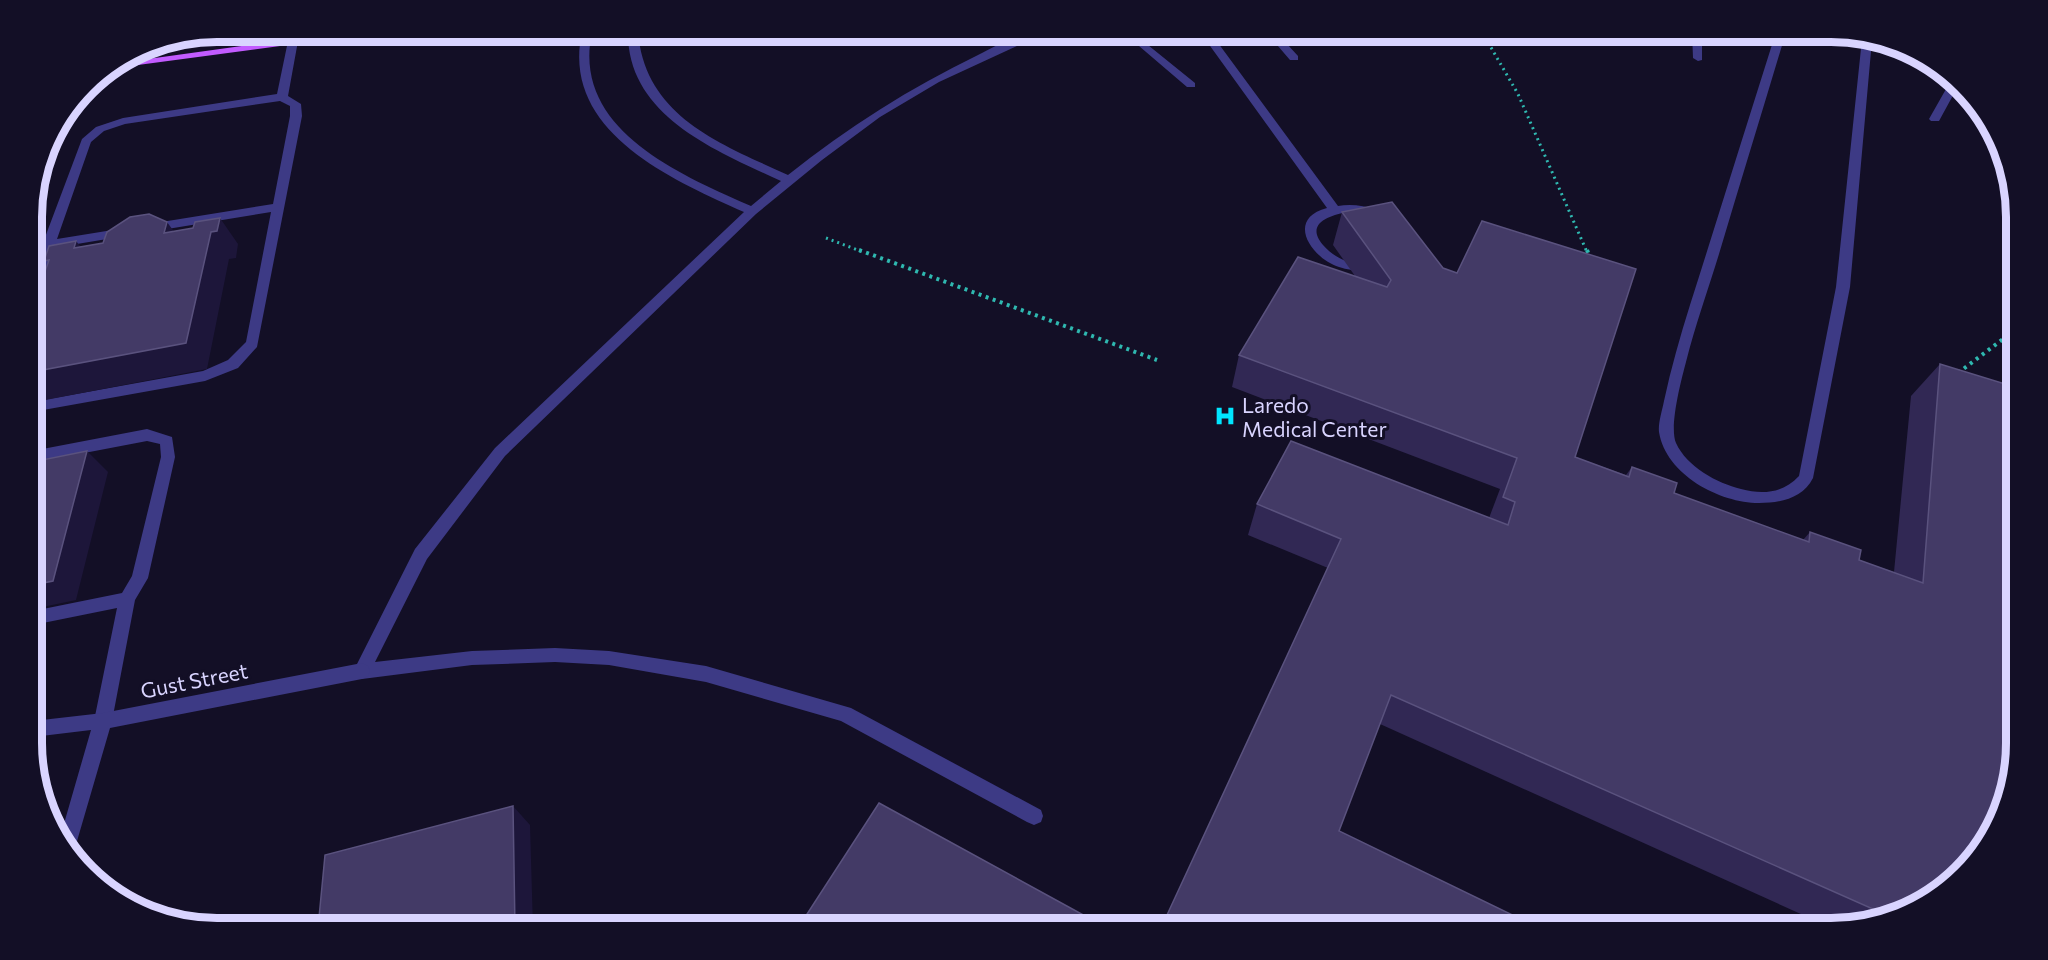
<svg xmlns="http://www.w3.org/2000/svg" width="2048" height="960" font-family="Commissioner,sans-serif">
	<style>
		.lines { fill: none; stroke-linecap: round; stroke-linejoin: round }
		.path-far1 { stroke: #2fb8b0; stroke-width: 3; stroke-dasharray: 2 4; stroke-linecap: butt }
		.path { stroke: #2fb8b0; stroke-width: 4; stroke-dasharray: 3 4.5; stroke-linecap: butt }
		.lane { fill: #3d3a85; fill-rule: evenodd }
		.street { fill: #3d3a85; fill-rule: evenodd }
		.primary { fill: #c25bff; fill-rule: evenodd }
		.wall { fill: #312854 }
		.shaded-wall { fill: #1d163a }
		.building { fill: #433a66; stroke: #5a527e; stroke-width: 1.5 }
		.labels { text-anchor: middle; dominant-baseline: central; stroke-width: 6; stroke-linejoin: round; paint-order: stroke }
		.poi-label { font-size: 21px; fill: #d9d4ff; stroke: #130f26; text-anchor: start }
		.street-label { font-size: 21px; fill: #d9d4ff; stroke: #130f26 }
		.rim { fill: none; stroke: #d9d4ff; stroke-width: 8 }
	</style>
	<rect width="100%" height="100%" fill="#130f26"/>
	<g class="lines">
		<path class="path-far1" d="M1482 32 1518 94 1587 252
			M826 238 863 252"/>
		<path class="path" d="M859 250 1157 360
			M1587 250 1590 258
			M1958 373 2015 330"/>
		<path class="lane" d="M582 32H592C571 129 679 174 751 206L781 181C717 151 627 116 628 32H638C645 117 721 144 788 175 848 127 910 88 978 55 998 45 1025 29 1047 32L939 82 880 117 822 160 756 214 505 456 427 559 375 662 472 651 555 648 609 651 706 666 851 708 1041 810 1043 816 1041 822 1034 825 1027 822 841 721 706 682 609 665 555 662 472 665 362 679 356 676 354 671 356 666 415 549 495 448 744 212C671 179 560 131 582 32Z
			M1200 32H1210L1338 206C1357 202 1384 209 1398 222 1406 230 1410 241 1405 251 1399 263 1387 268 1375 270 1362 271 1351 271 1339 267 1311 258 1285 219 1327 208ZM1348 212C1445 226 1368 296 1323 245 1304 223 1331 215 1348 212Z
			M1266 32H1276L1298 56V60H1290Z
			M1692 32H1702V60L1698 61 1693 58Z
			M1776 32H1786C1764 106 1741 180 1719 254 1708 290 1695 326 1686 362 1681 381 1669 427 1676 443 1687 467 1717 483 1741 489 1763 495 1783 493 1799 476L1836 287 1862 39 1872 40 1850 287 1813 478C1803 498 1781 503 1759 503 1720 503 1666 475 1659 432 1658 423 1662 411 1664 401 1671 368 1680 337 1690 305 1719 214 1747 123 1776 32Z
			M293 38 298 41 288 96 301 104 302 116 257 347 238 368 205 381 32 412V402L203 371 228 360 246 342 271 212 149 232 143 228 149 224 273 204 290 116V106L280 101 125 124 104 131 91 142 57 239 125 228 131 232 125 236 53 248 39 290 32 294V272L82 139 96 127 123 118 277 94 288 41Z
			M1143 41 1195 83V87H1187L1139 46 1138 44Z
			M1950 82 1957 88 1939 121H1931L1929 119Z
			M147 429 172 437 175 457 148 578 135 600 112 721 109 727 103 729 97 727 94 721 117 608 33 625V611L122 593 132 576 161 457 160 444 147 441 32 463V451Z"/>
		<path class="street" d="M362 663 368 666 370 671 368 676 362 679 110 728 75 848 70 856 61 834 91 730 33 737V721L103 713Z"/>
		<path class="primary" d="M343 32H367L362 35 108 69 119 63Z"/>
	</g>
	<path class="wall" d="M1342 212 1575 457 1626 475 1632 467 1674 493 1803 540 1810 532 1859 560 1894 572 1911 396 1940 364 1934 897 1843 928H1832L1380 724 1161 928 1328 568 1248 535 1257 504 1489 518 1500 489 1232 387 1239 355 1355 276 1333 245Z"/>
	<path class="shaded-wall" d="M220 218 238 244 236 258 229 259 207 369 35 402 32 399V372L211 232Z
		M167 222 186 248 164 233Z
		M76 241 98 268 74 248Z
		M87 451 108 472 76 600 33 609V585Z
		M513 806 530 825 533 928H515Z"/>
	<path class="building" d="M1392 202 1443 268 1457 273 1482 221 1636 269 1575 457 1629 477 1632 467 1677 483 1674 493 1809 542 1810 532 1861 550 1859 560 1923 583 1940 364 2015 387 2016 743 2002 814 1978 856 1934 897 1884 914 1391 695 1339 831 1539 928H1161L1341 539 1257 504 1291 441 1508 525 1515 502 1503 497 1517 458 1239 355 1298 257 1387 287 1391 280 1342 212Z
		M149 214 167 222 164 233 193 228 195 222 220 218 217 231 211 232 186 343 32 372V309L49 260 44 261 49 246 76 241 74 248 103 243 107 232 130 217Z
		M87 451 53 581 33 585 32 462Z
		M879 803 1107 928H798Z
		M513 806 515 928H318L325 855Z"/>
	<defs>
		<symbol id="hospital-bare" viewBox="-9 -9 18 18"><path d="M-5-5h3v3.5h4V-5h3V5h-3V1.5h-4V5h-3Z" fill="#00e5ff" stroke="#130f26" stroke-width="2.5" paint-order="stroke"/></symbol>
	</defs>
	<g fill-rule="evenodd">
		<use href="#hospital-bare" x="1210" y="401" width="30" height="30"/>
	</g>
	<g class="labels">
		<g class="poi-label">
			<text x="1242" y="404">Laredo<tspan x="1242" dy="24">Medical Center</tspan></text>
		</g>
		<g class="street-label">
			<text transform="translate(194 680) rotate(-11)">Gust Street</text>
		</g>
	</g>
	<path d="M0 0H2048V960H0ZM217 42H1831A175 175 0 0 1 2006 217V743A175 175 0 0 1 1831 918H217A175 175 0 0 1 42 743V217A175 175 0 0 1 217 42Z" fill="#130f26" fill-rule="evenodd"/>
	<path class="rim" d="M217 42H1831A175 175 0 0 1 2006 217V743A175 175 0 0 1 1831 918H217A175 175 0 0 1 42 743V217A175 175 0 0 1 217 42Z"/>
</svg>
